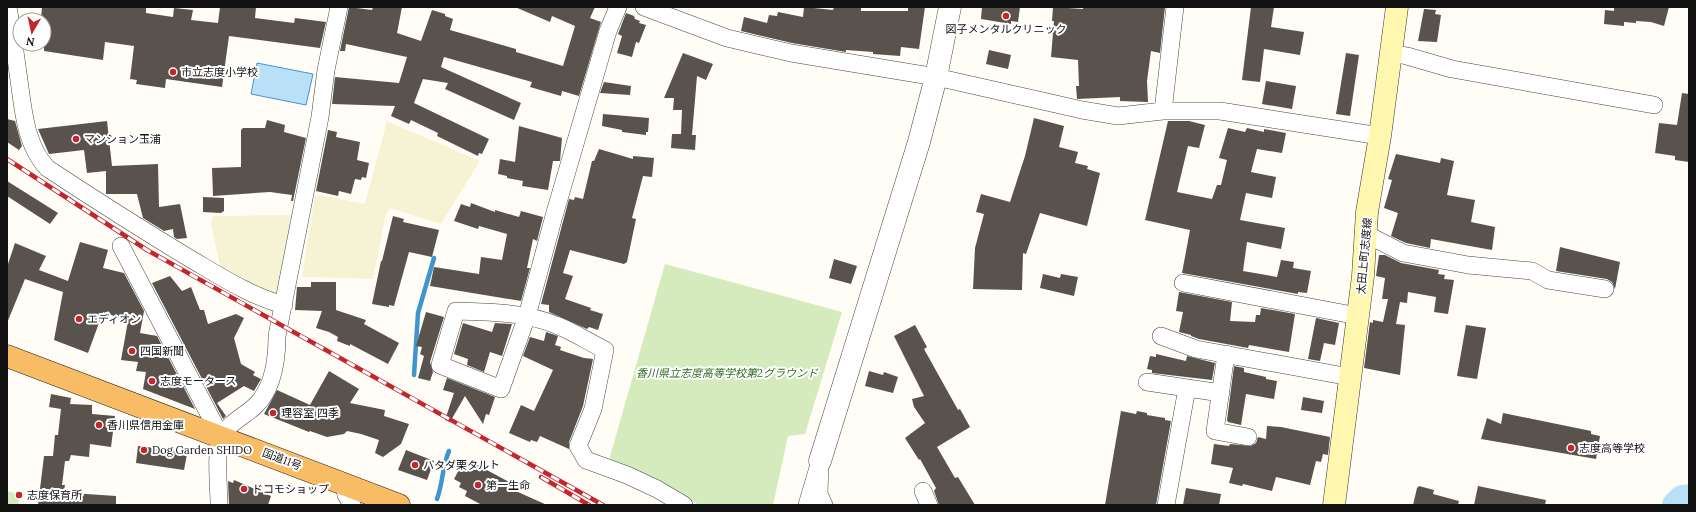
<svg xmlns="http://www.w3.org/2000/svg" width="1696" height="512" font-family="Lora,'Noto Sans JP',serif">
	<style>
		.farmland { fill: #f6f3d4 }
		.green { fill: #d5ebbd }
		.water { fill: #b9e0f7; stroke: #3f96cf }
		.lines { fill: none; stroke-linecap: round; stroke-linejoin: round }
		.stream { stroke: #3f96cf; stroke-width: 4.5 }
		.river { stroke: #b9e0f7; stroke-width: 26 }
		.building { fill: #5a524d }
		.minor-casing { stroke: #444; stroke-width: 18 }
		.tertiary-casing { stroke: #444; stroke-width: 23 }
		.secondary-casing { stroke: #333; stroke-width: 23 }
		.trunk-casing { stroke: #222; stroke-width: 23 }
		.minor { stroke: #fff; stroke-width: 17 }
		.tertiary { stroke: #fff; stroke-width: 22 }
		.secondary { stroke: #fff6b0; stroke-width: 22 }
		.trunk { stroke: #f7bc64; stroke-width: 22 }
		.rail-casing { stroke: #c4262e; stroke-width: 4.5 }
		.rail { stroke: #fff; stroke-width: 3; stroke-dasharray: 9; stroke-linecap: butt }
		.poi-dot { fill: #c4262e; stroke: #fff; stroke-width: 1.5 }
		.labels { text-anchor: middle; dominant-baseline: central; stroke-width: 4; stroke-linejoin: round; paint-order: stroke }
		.poi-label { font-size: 11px; fill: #111; stroke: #fff; text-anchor: start }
		.street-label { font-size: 11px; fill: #111; stroke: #fff }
		.park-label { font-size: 11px; font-style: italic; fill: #2f6b1f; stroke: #fff }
	</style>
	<rect width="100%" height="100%" fill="#fffdf5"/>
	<path class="farmland" d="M387 121 480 161 441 224 390 208 386 214 373 279 302 277 315 194 365 204Z
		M288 215 296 219 281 293 261 296 221 270 211 224 213 216Z"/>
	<path class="green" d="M665 264 842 312 805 434 788 436 773 505H699L663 484 609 460Z
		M7 491 20 495 18 505H7Z"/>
	<path class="water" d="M257 63 313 74 306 105 251 94Z"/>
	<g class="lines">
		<path class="stream" d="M414 375 418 313 434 258
			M437 499C443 483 442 467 449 451"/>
		<path class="river" d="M1675 505 1682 498 1689 497"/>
	</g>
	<path class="building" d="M42 7H146V13L173 17 174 8 193 10 191 20 218 23 220 7H256L255 18 294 23 295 18 326 22 320 48 229 36 222 87 166 79 165 88 136 84 137 80 130 79 134 46 105 42 103 60 44 51V19L41 18Z
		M349 7 372 10 373 7H402L397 33 421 41 432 10 445 14V16L453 19 450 30 516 49V52L563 66 575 26 552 16 550 22 515 7H595L590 18 601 22 579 96 562 91 561 96 530 87 532 82 444 57 441 67 521 103 514 120 445 89 448 83 423 79 414 103 489 139 482 154 479 153 478 156 437 136 438 133 411 120 409 124 391 116 395 106 332 104 335 77 399 83 407 57 346 44 345 51H340Z
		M804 7 833 10 834 7H861V11H908V7H925L919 49 901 47 900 56 873 54V52L846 50V52L792 43 741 31 744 17 767 23 769 15 777 16 778 12 803 17Z
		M982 7H1020L1018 22 1011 21V24L981 19Z
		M1053 7 1083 9V7H1165L1160 53 1151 51 1147 81 1148 102 1120 101V97L1077 99 1076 86H1079L1078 60 1051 57 1054 21H1052Z
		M1251 7H1274L1271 27 1304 32 1300 55 1264 49 1260 82 1242 80Z
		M1614 7H1669L1664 26 1651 22 1636 21V23L1624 22V26L1604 24 1605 10 1614 11Z
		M1424 9 1436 10 1435 14 1441 15 1437 42 1418 41Z
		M626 13 634 16 635 19 640 21 639 23 646 25 639 43 636 42 632 57 617 53 622 36 618 34Z
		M989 50 1011 55 1008 69 986 64Z
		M683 53 713 64 706 80 697 76 692 135H696L695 150 671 148 672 134H681L682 110H673L674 98H664Z
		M1346 53 1359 55 1350 116 1336 114Z
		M1266 81 1296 86 1292 109 1262 104Z
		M604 82 631 86 630 95 600 93Z
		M1682 93 1689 94V162L1675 160V156L1655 153 1659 123 1677 125Z
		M603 114 649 118 648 132H646V135L622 132V130L602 126Z
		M1034 118 1064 126 1059 147 1078 152 1075 163 1088 166 1087 169 1100 173 1087 226 1040 213 1026 254 1023 253 1022 290 973 289 975 248 984 214 976 212 981 194 1010 202 1025 156Z
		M7 119 15 121 22 146 19 150 7 142Z
		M267 120 285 125 284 132 306 138 293 201H291L292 195 270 192 213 196 212 168 241 167V130L243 128H265Z
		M107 121 112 166 158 164 159 207 180 204 187 238 177 239 174 237 173 229 164 231 143 218 137 194H106V171L87 173 84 150 49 154 38 129Z
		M1168 121H1189L1205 125 1199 148 1188 146 1177 192 1212 199 1217 185H1221L1227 160 1219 158 1228 128 1245 132 1247 128 1264 132V129L1286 133 1282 153 1257 149 1251 172 1276 177 1272 198 1246 193 1240 220 1285 228 1281 249 1247 242 1243 271 1277 277 1281 260 1294 262 1293 268 1311 271 1307 293 1298 292V294L1182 273 1190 230 1145 220Z
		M519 126 562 138 560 161H553L548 190 522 186 523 181 507 178V176L498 174 500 159 515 162Z
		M328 130 337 132 336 137 360 142 357 160 369 163 366 178 362 177 361 180 355 179 351 194 339 191 338 196 316 191Z
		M599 149 633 159V156L654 158 652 177 643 176 632 218 636 219 627 262 624 264 570 250 563 273 573 276 565 299 591 308 590 310 603 314 598 330 589 327 587 329 549 312V305L541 304 569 199 574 200 575 197 583 199 592 161H594Z
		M1396 154 1440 163 1441 158 1454 161 1447 195 1475 200 1471 222 1495 227 1492 250 1431 239 1430 248 1406 243 1391 236 1398 213 1384 208 1392 180 1388 179Z
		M7 181 58 213 50 224 7 196Z
		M203 197 224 198V211L221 213 203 212Z
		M471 203 495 212V210L519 217 521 211 543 217 537 241 533 239 527 268H530L521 301 430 286 434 267 479 274 481 257 502 260 507 234 479 226 478 229 454 221 461 204 470 207Z
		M393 216 404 219 403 222 439 230 432 257 409 252 394 306 389 305V307L372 304 381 261H382Z
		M80 242 108 250 103 268 124 273 144 311 140 333 157 336 195 409 143 389 146 372 136 371 138 362 121 360 128 321 103 312 88 353 54 340 63 292 25 279 7 323V267L15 243 46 256 39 270 68 281Z
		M1560 247 1620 262 1615 289 1612 282 1607 279 1556 271Z
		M1379 255H1385L1401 263 1439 270 1438 274 1445 275 1444 279 1454 280 1448 314 1434 312 1436 297 1408 292 1407 303 1400 302 1396 324 1405 325 1400 375 1364 368 1370 322 1373 323V320L1383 322 1388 299H1382L1385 278 1376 276Z
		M834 259 857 266 851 284 829 278Z
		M1043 274 1060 278 1061 274 1078 277 1074 296 1040 288Z
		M170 276 182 291 191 287 200 310H204L208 324 236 314 244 318 234 338 241 364 255 372 253 375 261 379 254 391 244 386 217 403 226 416 223 419 152 283Z
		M311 282H336V310L366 320 364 324 399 343 388 364 350 344V346L337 341 338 337 329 332 316 328 322 311 295 310 297 287H311Z
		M1179 292 1232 302 1230 321 1255 322 1256 315H1260L1261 308 1295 314 1289 352 1249 345 1248 348 1199 339 1191 336V335L1179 332 1183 312 1176 311Z
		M426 312 444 317 430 362 433 372 430 381 418 378 424 356 420 354 422 347 416 346Z
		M1316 318 1339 323 1335 345 1324 343 1320 361 1308 359Z
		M463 323 492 332 495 323 512 324 502 356 490 352 484 372 467 365 468 359 454 354Z
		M915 325 927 347 924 349 958 410 960 409 970 427 937 447 955 478 958 477 975 505H939L934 491 936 488 920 459 919 460 905 438 925 423 914 407 912 399 924 396 894 336Z
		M1466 325 1486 328 1477 379 1457 376Z
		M546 332 558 336 555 345 561 347 560 350 584 358 593 359 583 406 569 442V449L540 436 537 442 531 440 530 442 509 433 521 405 534 411 553 370 523 356 530 337 544 341Z
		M1156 354 1186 361 1187 356 1215 363 1212 380 1152 373V370L1147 369 1150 356 1156 357Z
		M1234 366 1244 368V372L1266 377V379L1277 381 1274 399 1246 394 1241 425 1228 422 1227 420Z
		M329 371 359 389 350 403 385 410 384 416 409 424 401 444 383 457 375 453 379 440 361 434 347 431 344 434 327 437 310 431 309 432 264 414 277 390 310 405Z
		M869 371 883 375 884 372 898 377 893 393 865 386Z
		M447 378 495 397 489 415 486 414 483 424 465 396 450 422 445 420 454 393 443 390Z
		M51 394 71 398 70 404 92 405V414L115 416 111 447 90 444 89 457 71 455 69 461H65L62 485H65L64 490 73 491 72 493 116 496V505H38L44 456H53L55 435H58L61 409 49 407Z
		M1303 397 1324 401 1322 413 1301 410Z
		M1121 411 1136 414 1137 411 1147 413V415L1165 418V420L1171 421 1156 505H1105Z
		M1503 413 1591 431V434L1600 436 1596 459 1481 439 1487 418 1501 424Z
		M1267 426 1281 427 1330 437 1328 455 1323 454 1321 462 1316 461 1310 485 1276 477 1272 491 1243 484 1242 486 1229 483 1233 468 1211 464 1214 444 1229 446 1230 444 1251 446 1256 443 1258 437 1266 439Z
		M138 446 180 451V453L187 454 184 470 136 463Z
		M406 450 434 461 427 480 398 470Z
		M472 462 511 483 509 488 547 505H482L465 496 467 491 459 487 461 483 454 479 460 468 467 472Z
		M234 480 271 496 268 505H229L228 481 233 483Z
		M1419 486 1434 490 1433 494 1459 501 1458 505H1413L1417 488Z
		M1478 486 1546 500 1545 505H1474Z
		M1186 488 1221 494 1219 505H1183Z"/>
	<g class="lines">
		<defs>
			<path id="minor" d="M8 7C12 29 15 51 18 73 23 106 24 143 47 168 94 199 141 229 189 258 220 276 250 296 284 305
				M618 7 608 31 554 216 527 316 501 389 440 365 456 311C489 312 524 312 556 325 572 331 589 342 605 350L593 409 578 446 586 460 627 475 657 489 684 505
				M644 7 727 38 791 53 936 77 1082 110 1118 116 1163 111H1220L1380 136
				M1391 53 1407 56 1452 69 1654 105
				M1163 111 1175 7
				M1366 234 1403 253 1468 265 1532 271 1548 280 1605 289
				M121 246 221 437
				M1183 283 1358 316
				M1161 336 1196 349 1350 377
				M1226 354 1215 431 1248 437
				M1147 382 1221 393
				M344 483 346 495 352 505
				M923 491 929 505
				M219 505C219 487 215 453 221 438 227 424 243 417 254 407 273 390 277 360 277 336L320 117 326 70 339 7
				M807 505 820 461 819 494 824 505
				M1166 505 1187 388"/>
			<path id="tertiary" d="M820 461 919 142 936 77 950 7"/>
			<path id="secondary" d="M1334 505 1363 276 1367 212 1380 136 1397 7"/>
			<path id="trunk" d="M7 356 399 505"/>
		</defs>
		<use href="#minor" class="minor-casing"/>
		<use href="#tertiary" class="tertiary-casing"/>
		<use href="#secondary" class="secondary-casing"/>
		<use href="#trunk" class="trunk-casing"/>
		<use href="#minor" class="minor"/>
		<use href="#tertiary" class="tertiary"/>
		<use href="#secondary" class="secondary"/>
		<use href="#trunk" class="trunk"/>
		<defs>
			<path id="rail" d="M7 159 147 250 603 505
				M541 477 589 505"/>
		</defs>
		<use href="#rail" class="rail-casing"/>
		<use href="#rail" class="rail"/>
	</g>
	<g class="poi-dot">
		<circle cx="1006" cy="16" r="4"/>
		<circle cx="173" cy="72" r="4"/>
		<circle cx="76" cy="139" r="4"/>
		<circle cx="79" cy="319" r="4"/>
		<circle cx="132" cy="351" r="4"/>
		<circle cx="152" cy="381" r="4"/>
		<circle cx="273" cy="413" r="4"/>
		<circle cx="99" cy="425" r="4"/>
		<circle cx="1571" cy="448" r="4"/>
		<circle cx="144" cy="450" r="4"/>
		<circle cx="415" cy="465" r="4"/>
		<circle cx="478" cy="485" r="4"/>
		<circle cx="244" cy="489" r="4"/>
		<circle cx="19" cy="495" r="4"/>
	</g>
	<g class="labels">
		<g class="poi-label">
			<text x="1006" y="29" text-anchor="middle">図子メンタルクリニック</text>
			<text x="181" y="72">市立志度小学校</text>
			<text x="84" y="139">マンション玉浦</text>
			<text x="87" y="319">エディオン</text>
			<text x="140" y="351">四国新聞</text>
			<text x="160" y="381">志度モータース</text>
			<text x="281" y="413">理容室 四季</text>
			<text x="107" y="425">香川県信用金庫</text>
			<text x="1579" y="448">志度高等学校</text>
			<text x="152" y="450">Dog Garden SHIDO</text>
			<text x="423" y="465">ハタダ栗タルト</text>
			<text x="486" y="485">第一生命</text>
			<text x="252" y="489">ドコモショップ</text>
			<text x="27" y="495">志度保育所</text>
		</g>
		<g class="street-label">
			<text transform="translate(1364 256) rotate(-85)">太田上町志度線</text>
			<text transform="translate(282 459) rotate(21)">国道11号</text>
		</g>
		<g class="park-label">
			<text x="727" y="373">香川県立志度高等学校第2グラウンド</text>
		</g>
	</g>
	<rect width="1696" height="512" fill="none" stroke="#111111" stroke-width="16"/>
	<g transform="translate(32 32) rotate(189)"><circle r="19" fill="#ffffff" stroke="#a0a0a0"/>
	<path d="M0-3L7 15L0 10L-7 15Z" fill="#c4262e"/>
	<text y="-6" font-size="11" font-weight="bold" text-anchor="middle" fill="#111111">N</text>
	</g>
</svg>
